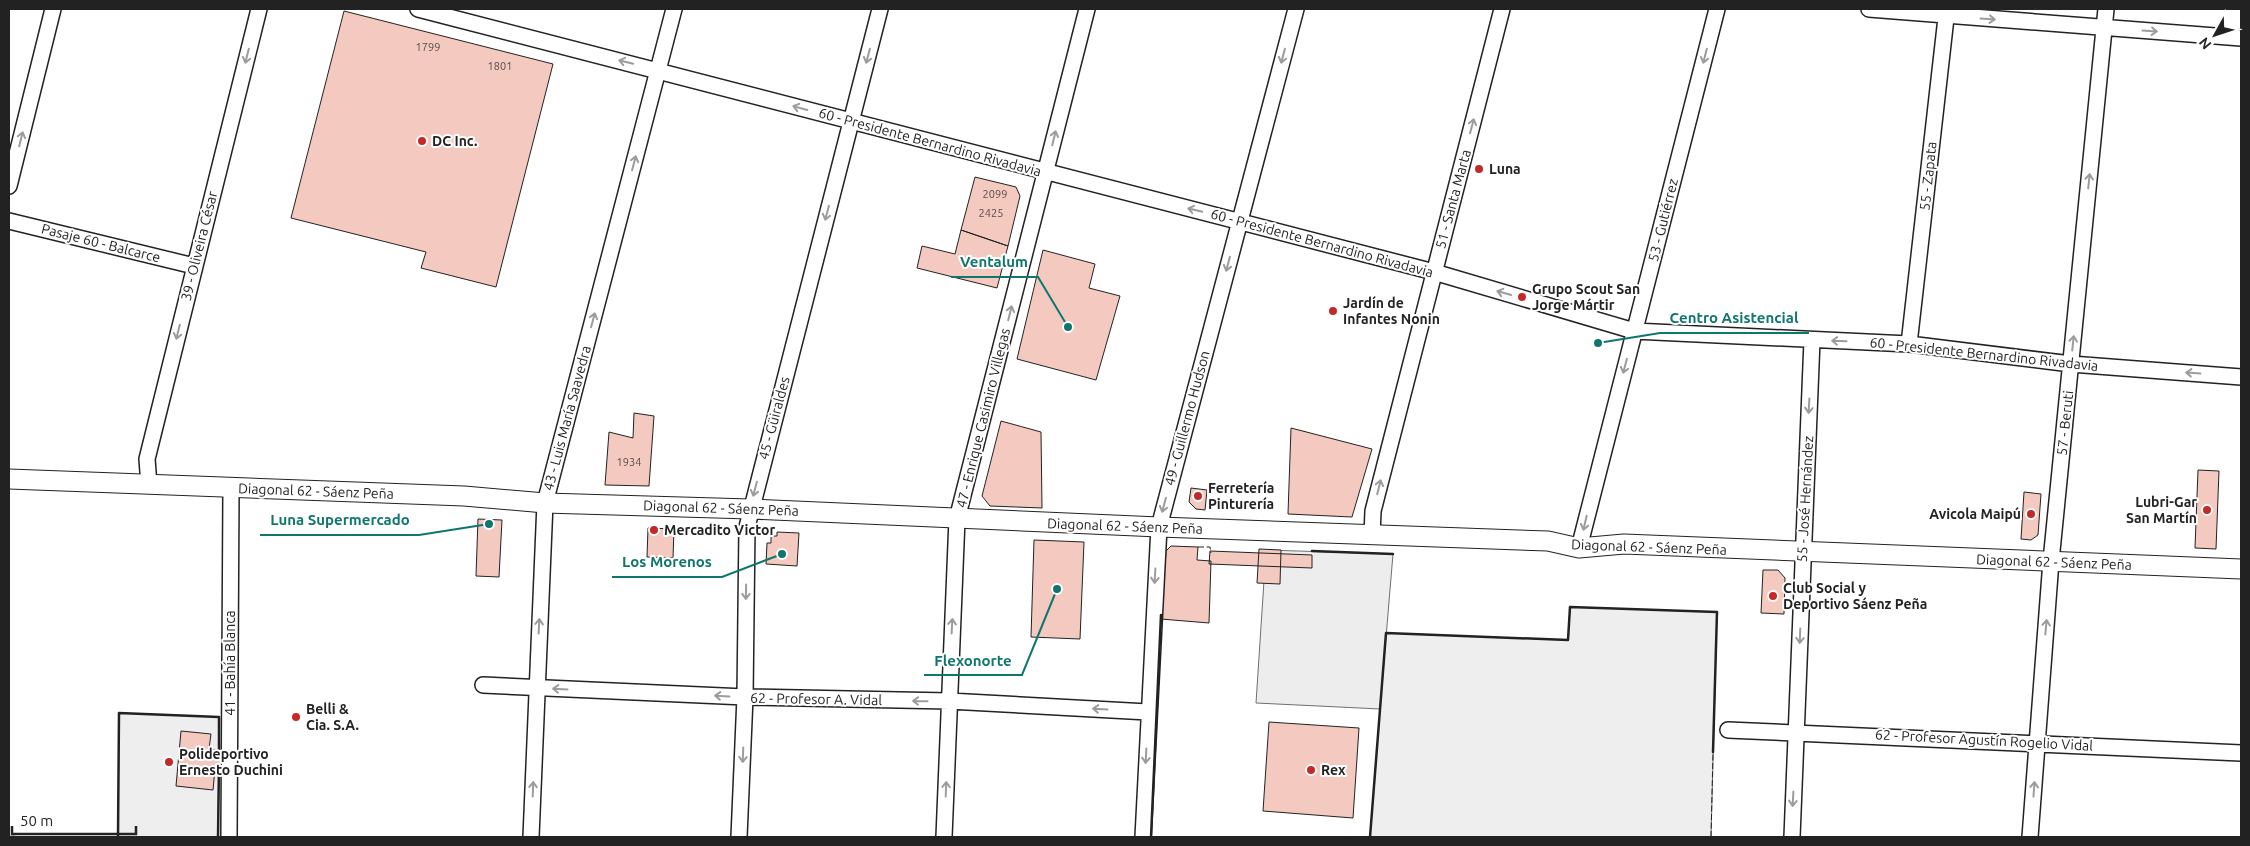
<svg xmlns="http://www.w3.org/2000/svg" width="2250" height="846" font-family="Ubuntu,sans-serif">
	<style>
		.green { fill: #eee; stroke: #6f6f6f }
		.parking { fill: #ededed; stroke: #6f6f6f }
		.building { fill: #f3c9c0; stroke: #222 }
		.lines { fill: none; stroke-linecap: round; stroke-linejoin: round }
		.minor-casing { stroke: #222; stroke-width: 18 }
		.tertiary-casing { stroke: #222; stroke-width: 21 }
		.minor { stroke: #fff; stroke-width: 15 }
		.tertiary { stroke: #fff; stroke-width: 19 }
		.fence { stroke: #222; stroke-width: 1; stroke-dasharray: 6 2.5; stroke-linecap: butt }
		.wall { stroke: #222; stroke-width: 2.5 }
		.oneway { stroke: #9c9c9c }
		.poi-dot { fill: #c62828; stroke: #fff; stroke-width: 2 }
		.labels { text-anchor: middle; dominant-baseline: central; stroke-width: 4; stroke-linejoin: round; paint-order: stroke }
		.number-label { font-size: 11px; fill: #564c4a }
		.poi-label { font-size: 14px; font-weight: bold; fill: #222; stroke: #fff; text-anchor: start }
		.street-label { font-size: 14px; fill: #222; stroke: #fff }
		.leader { fill: none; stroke: #0f766e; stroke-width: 2 }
		.callout-dot { fill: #0f766e; stroke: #fff; stroke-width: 2 }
		.callout-label { font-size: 15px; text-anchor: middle; font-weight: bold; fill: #0f766e; stroke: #fff; stroke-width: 4; stroke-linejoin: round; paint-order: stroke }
	</style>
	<rect width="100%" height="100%" fill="#fff"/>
	<path class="green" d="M1570 607 1717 612 1711 837H1370L1386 633 1568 640Z
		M119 713 219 717 218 837H118Z"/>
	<path class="parking" d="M1266 550 1393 554 1380 709 1256 703Z"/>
	<path class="building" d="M344 11 553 64 496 287 421 268 426 252 291 218Z
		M975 177 1016 187 1020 196 1008 246 961 230Z
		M961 230 1008 246 997 288 917 268 922 246 955 254Z
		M1043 250 1095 264 1089 288 1120 296 1096 380 1017 359Z
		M634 413 654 416 649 486 605 485 609 432 633 438Z
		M1001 421 1041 432 1042 508 990 506 982 496Z
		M1291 428 1372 449 1352 517 1288 514Z
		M2198 470 2219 471 2216 549 2195 548Z
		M1191 488 1207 490 1205 510 1196 509 1189 502Z
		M2024 492 2041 494 2038 535 2031 540 2021 539Z
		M478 519 502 520 499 577 476 576Z
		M648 528 674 529 673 558 647 557Z
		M777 532 799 533 797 566 766 564 767 543H771V536H777Z
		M1034 540 1084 542 1080 639 1031 637Z
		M1171 546 1198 547 1197 560 1211 561 1209 623 1161 619 1166 551Z
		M1259 549 1281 550 1280 584 1257 583Z
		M1210 551 1312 555V568L1209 564Z
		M1763 570H1778L1785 578 1784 614 1761 613Z
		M1269 722 1359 728 1353 818 1263 811Z
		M181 731 211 734 209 749 224 751 222 769H215L213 790 176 786Z"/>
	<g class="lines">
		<defs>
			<path id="minor" d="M418 9 1434 272 1634 331 1909 344 2071 364 2241 377
				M1869 9 2241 38
				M9 186 53 9
				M9 221 194 266
				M1909 344 1947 9
				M149 485 147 459 259 9
				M1372 535 1373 511 1502 9
				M1579 548 1717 9
				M483 685 745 697 949 701 1148 712
				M1728 730 2241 753
				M229 837 231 489
				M531 837 545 503 674 9
				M739 837 745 697 747 527 880 9
				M944 837 957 519 1087 9
				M1143 837 1159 527 1296 9
				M1792 837 1812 340
				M2030 837 2051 561 2106 9"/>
			<path id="tertiary" d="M9 479 464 496 545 503 750 509 1159 527 1548 541 1579 548 1624 544 2241 569"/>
		</defs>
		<use href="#minor" class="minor-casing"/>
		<use href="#tertiary" class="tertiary-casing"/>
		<use href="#minor" class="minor"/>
		<use href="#tertiary" class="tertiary"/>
		<path class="fence" d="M1198 547H1210L1211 553
			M1711 837 1713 752"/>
		<path class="wall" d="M1312 551 1393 554
			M9 837H15
			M118 837 119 713 219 717V752
			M218 837 219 767
			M1151 837 1161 615
			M1370 837 1386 633 1568 640 1570 607 1717 612 1713 752"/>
	</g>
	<defs><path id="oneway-shaft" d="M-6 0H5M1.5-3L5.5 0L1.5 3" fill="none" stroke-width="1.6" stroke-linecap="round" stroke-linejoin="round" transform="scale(1.25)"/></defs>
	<g class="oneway">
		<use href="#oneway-shaft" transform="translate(1988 19) rotate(4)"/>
		<use href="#oneway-shaft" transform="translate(2150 31) rotate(4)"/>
		<use href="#oneway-shaft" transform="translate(247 56) rotate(104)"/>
		<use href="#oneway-shaft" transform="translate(868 56) rotate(105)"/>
		<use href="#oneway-shaft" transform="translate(1283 56) rotate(105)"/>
		<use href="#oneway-shaft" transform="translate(1705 56) rotate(104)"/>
		<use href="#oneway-shaft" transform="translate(626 62) rotate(-166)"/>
		<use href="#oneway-shaft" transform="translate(800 108) rotate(-165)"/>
		<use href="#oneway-shaft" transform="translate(1472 126) rotate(-75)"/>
		<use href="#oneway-shaft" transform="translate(1054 138) rotate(-76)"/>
		<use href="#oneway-shaft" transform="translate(21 139) rotate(-76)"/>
		<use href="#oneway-shaft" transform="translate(634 163) rotate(-75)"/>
		<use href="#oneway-shaft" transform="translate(2089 181) rotate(-84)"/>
		<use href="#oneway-shaft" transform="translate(1195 210) rotate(-166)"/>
		<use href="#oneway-shaft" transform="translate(827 213) rotate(105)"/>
		<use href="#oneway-shaft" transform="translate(1228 264) rotate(105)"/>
		<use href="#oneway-shaft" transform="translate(1504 293) rotate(-164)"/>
		<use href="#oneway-shaft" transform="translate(1010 313) rotate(-76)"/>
		<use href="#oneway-shaft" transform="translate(593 320) rotate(-75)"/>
		<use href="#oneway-shaft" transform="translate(178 332) rotate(104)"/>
		<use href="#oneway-shaft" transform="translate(1839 341) rotate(-178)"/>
		<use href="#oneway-shaft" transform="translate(2073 343) rotate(-84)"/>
		<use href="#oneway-shaft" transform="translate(1625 366) rotate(105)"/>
		<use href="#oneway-shaft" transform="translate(2193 373) rotate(-176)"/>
		<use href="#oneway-shaft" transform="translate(1809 406) rotate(93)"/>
		<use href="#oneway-shaft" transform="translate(1379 487) rotate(-76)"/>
		<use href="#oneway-shaft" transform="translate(755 489) rotate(105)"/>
		<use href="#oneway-shaft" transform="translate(1164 505) rotate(105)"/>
		<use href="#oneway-shaft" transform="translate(1585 523) rotate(103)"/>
		<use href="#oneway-shaft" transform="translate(1155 576) rotate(93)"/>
		<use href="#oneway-shaft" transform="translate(746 592) rotate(91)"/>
		<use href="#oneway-shaft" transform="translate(539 626) rotate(-87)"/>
		<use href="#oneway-shaft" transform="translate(952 626) rotate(-87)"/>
		<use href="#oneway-shaft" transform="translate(2046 627) rotate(-85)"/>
		<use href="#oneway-shaft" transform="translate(1800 636) rotate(92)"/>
		<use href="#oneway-shaft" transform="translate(560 689) rotate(-177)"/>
		<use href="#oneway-shaft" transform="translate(722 696) rotate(-177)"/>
		<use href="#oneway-shaft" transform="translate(920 701) rotate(-179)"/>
		<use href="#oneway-shaft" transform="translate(1100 709) rotate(-177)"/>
		<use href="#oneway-shaft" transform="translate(743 755) rotate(92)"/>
		<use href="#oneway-shaft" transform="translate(1146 756) rotate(93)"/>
		<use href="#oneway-shaft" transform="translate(533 789) rotate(-88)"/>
		<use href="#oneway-shaft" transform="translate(946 789) rotate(-88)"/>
		<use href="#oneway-shaft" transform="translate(2034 789) rotate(-86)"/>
		<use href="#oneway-shaft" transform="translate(1793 799) rotate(93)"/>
	</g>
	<g class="poi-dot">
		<circle cx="422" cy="141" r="5"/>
		<circle cx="1479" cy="169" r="5"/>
		<circle cx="1522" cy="297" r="5"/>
		<circle cx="1333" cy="311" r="5"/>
		<circle cx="1198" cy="496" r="5"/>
		<circle cx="2207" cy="510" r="5"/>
		<circle cx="2031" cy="514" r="5"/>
		<circle cx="654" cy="530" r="5"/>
		<circle cx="1773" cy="596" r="5"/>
		<circle cx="296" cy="717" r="5"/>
		<circle cx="169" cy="762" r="5"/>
		<circle cx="1311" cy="770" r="5"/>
	</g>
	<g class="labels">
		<g class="number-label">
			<text x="428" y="47">1799</text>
			<text x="500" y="66">1801</text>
			<text x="995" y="194">2099</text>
			<text x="991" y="213">2425</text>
			<text x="629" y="462">1934</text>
		</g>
		<g class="poi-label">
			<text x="432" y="141">DC Inc.</text>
			<text x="1489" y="169">Luna</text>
			<text x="1532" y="289">Grupo Scout San<tspan x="1532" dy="16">Jorge Mártir</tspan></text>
			<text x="1343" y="303">Jardín de<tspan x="1343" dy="16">Infantes Nonin</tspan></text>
			<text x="1208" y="488">Ferretería<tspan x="1208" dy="16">Pinturería</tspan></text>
			<text x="2197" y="502" text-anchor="end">Lubri-Gar<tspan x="2197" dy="16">San Martín</tspan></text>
			<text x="2021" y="514" text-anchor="end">Avicola Maipú</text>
			<text x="664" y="530">Mercadito Victor</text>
			<text x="1783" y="588">Club Social y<tspan x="1783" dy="16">Deportivo Sáenz Peña</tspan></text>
			<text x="306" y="709">Belli &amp;<tspan x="306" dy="16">Cia. S.A.</tspan></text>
			<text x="179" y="754">Polideportivo<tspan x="179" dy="16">Ernesto Duchini</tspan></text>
			<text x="1321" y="770">Rex</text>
		</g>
		<g class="street-label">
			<text transform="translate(930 142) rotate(15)">60 - Presidente Bernardino Rivadavia</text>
			<text transform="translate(1928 176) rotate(-84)">55 - Zapata</text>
			<text transform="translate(1453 199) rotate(-75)">51 - Santa Marta</text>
			<text transform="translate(1663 220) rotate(-76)">53 - Gutiérrez</text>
			<text transform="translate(101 243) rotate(14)">Pasaje 60 - Balcarce</text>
			<text transform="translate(1322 243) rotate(15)">60 - Presidente Bernardino Rivadavia</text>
			<text transform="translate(199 246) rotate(-76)">39 - Oliveira César</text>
			<text transform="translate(1984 354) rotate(6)">60 - Presidente Bernardino Rivadavia</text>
			<text transform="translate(567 418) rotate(-75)">43 - Luis María Saavedra</text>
			<text transform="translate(774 418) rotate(-75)">45 - Güiraldes</text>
			<text transform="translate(983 418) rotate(-76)">47 - Enrique Casimiro Villegas</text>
			<text transform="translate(1187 418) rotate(-75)">49 - Guillermo Hudson</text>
			<text transform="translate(2065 423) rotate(-84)">57 - Beruti</text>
			<text transform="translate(316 491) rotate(2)">Diagonal 62 - Sáenz Peña</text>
			<text transform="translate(1805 499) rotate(-87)">55 - José Hernández</text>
			<text transform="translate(721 508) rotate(2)">Diagonal 62 - Sáenz Peña</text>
			<text transform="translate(1125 526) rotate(2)">Diagonal 62 - Sáenz Peña</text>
			<text transform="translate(1649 547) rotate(2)">Diagonal 62 - Sáenz Peña</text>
			<text transform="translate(2054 562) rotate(2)">Diagonal 62 - Sáenz Peña</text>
			<text transform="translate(230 663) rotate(-90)">41 - Bahía Blanca</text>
			<text transform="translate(816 699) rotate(1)">62 - Profesor A. Vidal</text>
			<text transform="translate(1984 740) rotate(3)">62 - Profesor Agustín Rogelio Vidal</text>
		</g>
	</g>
	<path class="leader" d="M1068 327L1038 277H951M1598 343L1660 333H1809M489 524L419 535H260M782 554L722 577H612M1057 589L1022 675H924"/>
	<g class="callout-dot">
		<circle cx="1068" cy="327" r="5"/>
		<circle cx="1598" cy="343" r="5"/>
		<circle cx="489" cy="524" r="5"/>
		<circle cx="782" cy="554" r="5"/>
		<circle cx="1057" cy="589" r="5"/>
	</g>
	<g class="callout-label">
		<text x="994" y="267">Ventalum</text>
		<text x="1734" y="323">Centro Asistencial</text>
		<text x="340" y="525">Luna Supermercado</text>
		<text x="667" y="567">Los Morenos</text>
		<text x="973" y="666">Flexonorte</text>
	</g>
	<rect width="2250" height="846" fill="none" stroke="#222222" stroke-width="20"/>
	<g transform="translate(2215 35) rotate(230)" stroke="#ffffff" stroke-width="4" paint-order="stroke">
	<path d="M0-4L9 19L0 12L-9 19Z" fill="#222222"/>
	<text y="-8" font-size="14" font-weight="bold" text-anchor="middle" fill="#222222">N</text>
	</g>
	<path d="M12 826v8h124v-8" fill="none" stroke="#222222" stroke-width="2.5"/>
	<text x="20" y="826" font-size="15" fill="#222222" stroke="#ffffff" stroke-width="4" paint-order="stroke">50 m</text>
</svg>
